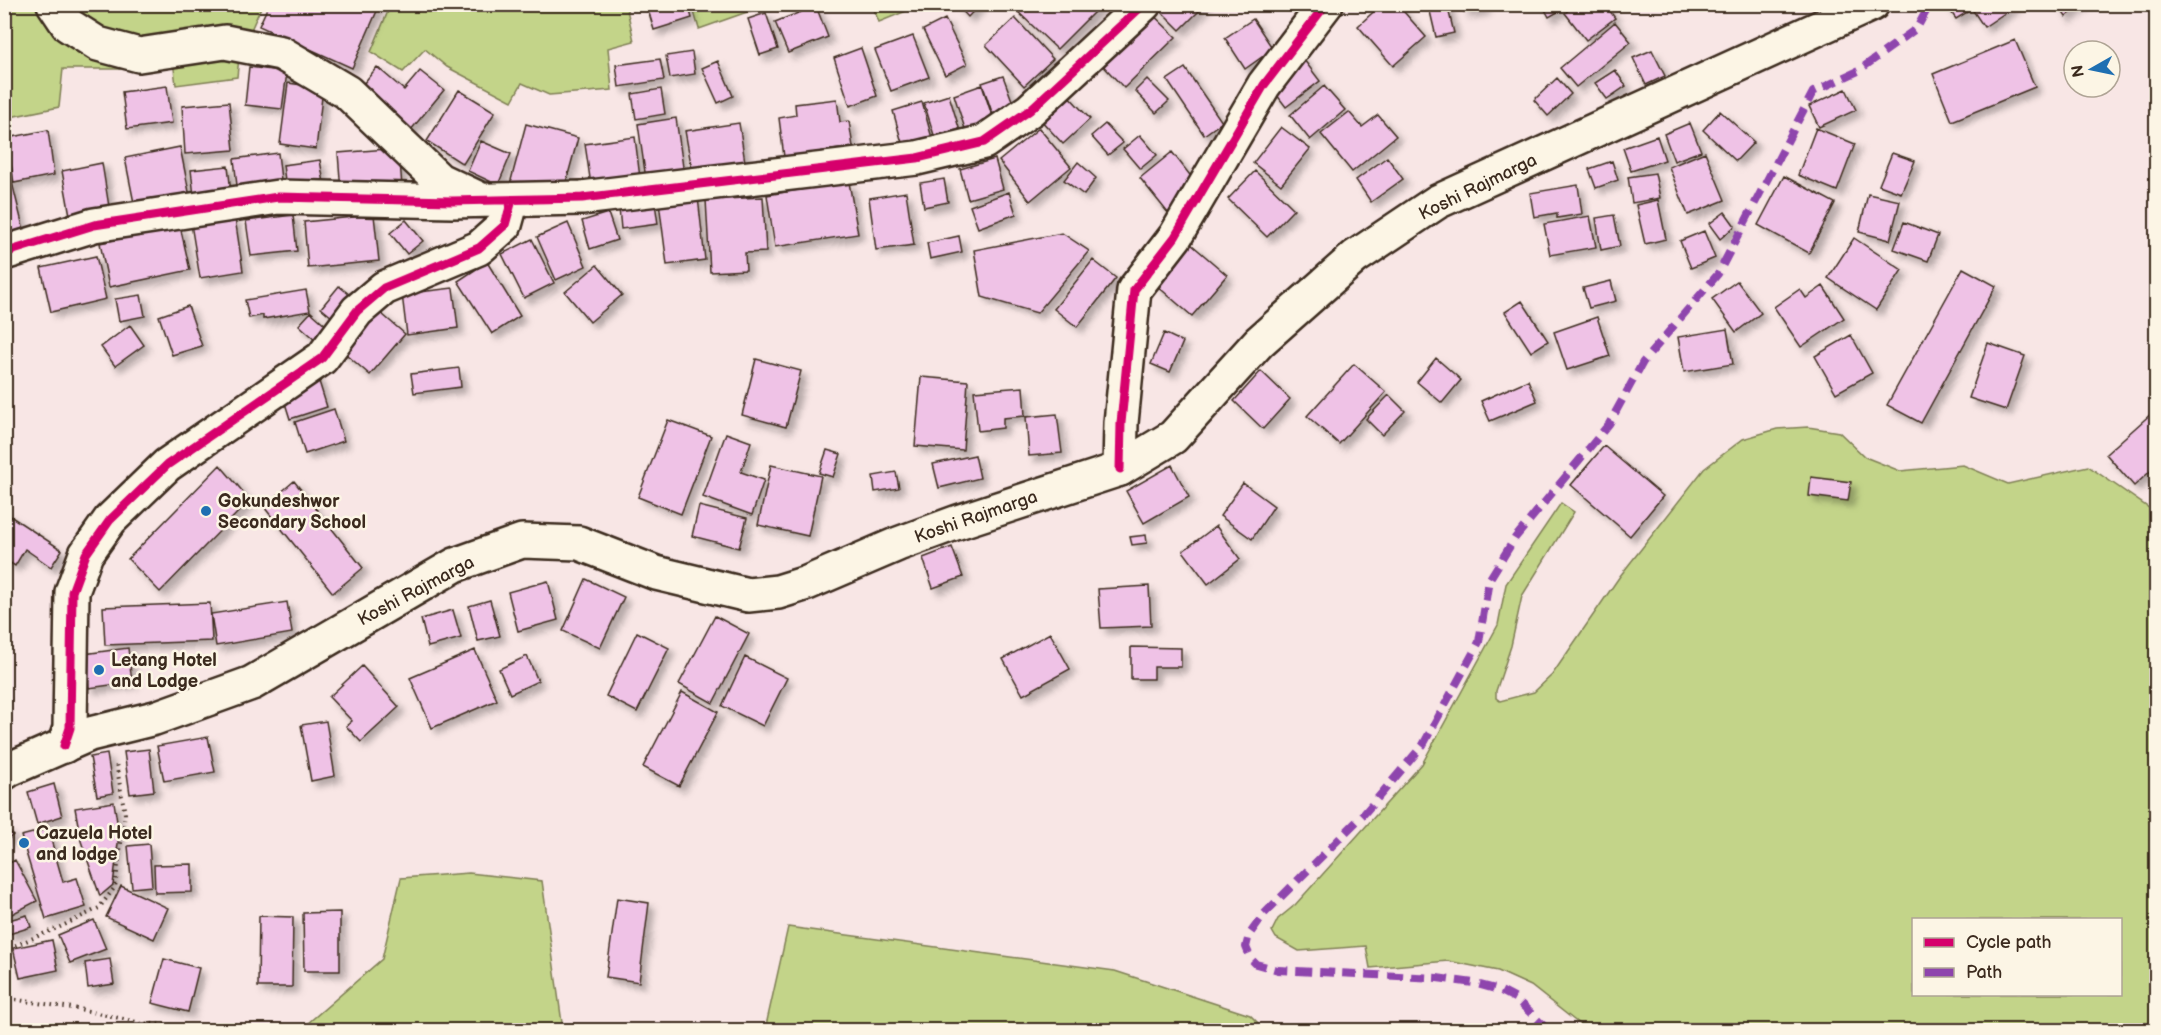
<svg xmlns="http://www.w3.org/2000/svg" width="2161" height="1035" font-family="'Balsamiq Sans',sans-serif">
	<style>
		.green { fill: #c3d489; stroke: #7f7f54; stroke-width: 1.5; fill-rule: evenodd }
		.building { fill: #efc2e6; stroke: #3b2a1e; stroke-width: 1.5; filter: url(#shadow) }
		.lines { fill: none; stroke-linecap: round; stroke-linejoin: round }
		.minor-casing { stroke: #3b2a1e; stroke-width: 38 }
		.major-casing { stroke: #3b2a1e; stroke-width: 38 }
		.path { stroke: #3b2a1e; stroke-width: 4; stroke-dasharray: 1.5 4.5; stroke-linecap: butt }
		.minor { stroke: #fcf5e5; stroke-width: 33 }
		.major { stroke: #fcf5e5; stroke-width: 33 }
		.quiet { stroke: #8e44ad; stroke-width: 8; stroke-dasharray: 15 8; stroke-linecap: butt }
		.cycleway-casing { stroke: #fcf5e5; stroke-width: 13 }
		.cycleway { stroke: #d6006c; stroke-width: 9 }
		.poi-dot { fill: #1f6fb2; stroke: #fcf5e5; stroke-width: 2 }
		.labels { text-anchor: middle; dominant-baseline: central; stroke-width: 5; stroke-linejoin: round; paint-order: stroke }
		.street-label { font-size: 18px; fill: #3b2a1e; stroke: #fcf5e5 }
		.poi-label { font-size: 18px; font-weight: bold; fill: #3b2a1e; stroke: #fcf5e5; text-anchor: start }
	</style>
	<defs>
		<filter id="shadow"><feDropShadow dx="5.5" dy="5.5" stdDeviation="3" flood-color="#0004"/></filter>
	</defs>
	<rect width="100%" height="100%" fill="#f8e6e5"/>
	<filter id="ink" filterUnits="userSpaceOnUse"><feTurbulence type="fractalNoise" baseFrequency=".0167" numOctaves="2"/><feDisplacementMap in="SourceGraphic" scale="12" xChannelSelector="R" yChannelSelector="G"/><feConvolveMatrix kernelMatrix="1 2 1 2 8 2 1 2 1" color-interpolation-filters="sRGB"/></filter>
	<g filter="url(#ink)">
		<path class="green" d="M391 4 626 5 634 41 608 48 612 90 549 95 522 83 512 101 447 67 425 49 403 72 371 52Z
			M4 5H262L239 57 237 77 176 85 173 61 121 69H63L59 107 5 118Z
			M692 5V4L767 5 699 29Z
			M872 5V4L916 5 914 8 879 22Z
			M1808 427 1839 432 1865 457 1900 471 1963 465 2008 484 2088 466 2156 513V1030H1584L1579 1024 1531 986 1498 971 1448 961 1370 968 1366 946 1299 951 1276 938 1272 931 1278 919 1295 905 1422 764 1498 625 1506 584 1561 503 1574 512 1522 596 1511 646 1496 691V698L1500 701 1534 692 1552 675 1620 576 1704 469 1743 439 1777 429ZM1914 920H2120V994H1914Z
			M469 873 542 881 563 1030H300L382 959 401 878Z
			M788 927 1115 971 1250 1015 1265 1030H765Z"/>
		<path class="building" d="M269 4H380L352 68 259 26Z
			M651 4H688L692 18 654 30 647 6Z
			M956 4H980L968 17Z
			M1021 4H1100L1101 5 1057 49 1016 10Z
			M1154 4H1206L1180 30Z
			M1382 4H1397L1426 37 1393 66 1358 26Z
			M1440 4H1447L1454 33 1436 37 1429 7Z
			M1463 4H1484V9L1464 12Z
			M1542 4H1560L1563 9 1549 17Z
			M1576 4H1605L1615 18 1586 40 1565 13Z
			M2018 4 1984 27 1972 9 1956 19 1946 5Z
			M2057 4H2082L2066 17Z
			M816 6 828 37 788 53 775 22Z
			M1144 6 1176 37 1124 88 1095 57Z
			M766 13 778 49 760 55 748 19Z
			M1015 18 1053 59 1024 86 986 45Z
			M945 19 967 64 945 75 923 30Z
			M1253 19 1273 49 1245 69 1225 38Z
			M1615 22 1631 42 1576 87 1560 68Z
			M913 36 929 77 891 91 875 50Z
			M2015 40 2035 87 1952 121 1933 74Z
			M861 48 877 96 850 106 834 58Z
			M1652 50 1665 76 1646 85 1633 58Z
			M692 52 695 74 670 78 666 56Z
			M1301 56 1320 81 1286 107 1267 82Z
			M660 59 664 80 619 87 616 65Z
			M718 61 733 96 718 103 702 68Z
			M249 67 287 72 282 109 245 105Z
			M377 67 404 90 420 71 444 90 410 131 359 89Z
			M1185 68 1222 122 1204 135 1167 80Z
			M1615 70 1626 86 1607 99 1595 83Z
			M1003 76 1017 114 995 121 982 83Z
			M1557 78 1571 94 1548 116 1534 100Z
			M1147 79 1169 101 1156 113 1135 91Z
			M288 83 323 88 316 149 280 144Z
			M982 85 995 125 967 135 954 95Z
			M167 86 172 123 127 129 122 92Z
			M1324 86 1345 110 1310 140 1290 115Z
			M661 89 665 114 636 119 632 94Z
			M1846 89 1856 110 1819 127 1809 106Z
			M459 90 495 112 463 164 427 141Z
			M1065 92 1090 119 1063 144 1038 117Z
			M949 95 963 141 938 148 924 103Z
			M837 99 840 122 849 121 853 147 784 157 779 118 796 115 795 104Z
			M229 102 234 150 185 154 182 106Z
			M922 102 935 149 906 157 893 111Z
			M1720 111 1754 142 1736 161 1703 130Z
			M1349 112 1362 127 1378 115 1396 136 1352 172 1321 134Z
			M676 118 684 174 646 179 638 124Z
			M739 123 745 162 692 170 685 131Z
			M1690 123 1701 151 1674 161 1664 134Z
			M526 124 578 138 562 197 510 184Z
			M1105 124 1123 143 1108 155 1091 136Z
			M1281 127 1310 149 1281 185 1253 163Z
			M1039 128 1071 167 1030 201 999 161Z
			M1816 128 1855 144 1837 191 1798 175Z
			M48 130 54 175 14 183 7 138Z
			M1140 135 1157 155 1140 169 1123 149Z
			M1657 136 1665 160 1631 171 1623 148Z
			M635 137 640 178 591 185 585 144Z
			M481 141 511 154 498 185 468 171Z
			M180 147 190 197 135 208 125 158Z
			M399 148 402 187 341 191 338 153Z
			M1172 152 1200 188 1168 213 1140 178Z
			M1705 152 1725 200 1688 215 1669 167Z
			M278 153 282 189 238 195 234 159Z
			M1892 153 1915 161 1901 193 1879 185Z
			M1387 157 1403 179 1371 202 1356 180Z
			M995 159 1003 189 968 199 960 169Z
			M320 160 324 183 286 188 283 165Z
			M1612 161 1618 180 1596 188 1589 169Z
			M1078 162 1096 178 1084 195 1064 180Z
			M102 163 110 213 71 221 62 171Z
			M228 166 231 192 194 196 191 170Z
			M9 170 24 231 4 236V171Z
			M1255 171 1294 209 1267 237 1228 199Z
			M1655 173 1660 198 1632 203 1628 177Z
			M1784 176 1835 203 1809 253 1758 225Z
			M944 179 948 202 924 207 920 183Z
			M849 182 858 234 775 247 767 195Z
			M1578 185 1582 214 1557 218V213L1534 217 1530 193Z
			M906 192 914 245 876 250 869 198Z
			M1009 192 1016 214 978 228 970 206Z
			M1868 194 1900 201 1890 240 1859 232Z
			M698 197 705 260 667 265 659 202Z
			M763 197 766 252 745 253 746 270 710 272 706 200Z
			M1658 200 1666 239 1645 244 1636 205Z
			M655 203 658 224 621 229 619 208Z
			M1725 212 1735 226 1720 239 1709 224Z
			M608 213 617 240 590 249 582 221Z
			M293 215 297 251 251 256 246 221Z
			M374 215 379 261 308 268 304 222Z
			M1614 215 1620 246 1601 250 1596 218Z
			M1590 216 1596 247 1550 255 1544 224Z
			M235 218 243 271 200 278 191 224Z
			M406 220 423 241 407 254 390 233Z
			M1904 222 1938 235 1928 261 1894 249Z
			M568 223 586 266 556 280 537 237Z
			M180 226 190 270 109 287 100 243Z
			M1704 231 1715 258 1691 268 1680 241Z
			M1062 233 1089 251 1037 313 982 297 974 250Z
			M959 236 962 252 930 259 927 243Z
			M1854 238 1902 270 1876 310 1828 278Z
			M532 239 554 283 524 298 502 254Z
			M1191 244 1227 275 1192 316 1156 285Z
			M96 256 106 299 51 312 41 268Z
			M1093 260 1116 278 1077 327 1054 309Z
			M487 262 520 316 492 334 458 281Z
			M597 265 622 295 590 322 565 292Z
			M1963 268 1996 286 1921 423 1887 405Z
			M1611 281 1616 301 1589 308 1583 288Z
			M1737 281 1761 313 1736 332 1712 299Z
			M339 286 361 304 344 327 321 308Z
			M1823 286 1844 318 1801 347 1774 307 1800 289 1806 298Z
			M453 288 458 328 407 335 402 294Z
			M306 290 310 311 263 319V315L249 318 245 300Z
			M141 295 145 316 119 321 115 299Z
			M1522 301 1548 341 1531 352 1505 312Z
			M188 306 202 346 172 355 159 316Z
			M375 308 405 334 370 375 340 349Z
			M311 312 337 335 325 348 299 325Z
			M1597 317 1610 356 1567 370 1554 332Z
			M130 325 144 345 115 366 101 347Z
			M1727 329 1733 364 1684 372 1678 337Z
			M1164 333 1183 342 1170 372 1151 364Z
			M1851 335 1872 373 1836 393 1815 356Z
			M1988 343 2025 356 2006 410 1969 398Z
			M1436 358 1461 380 1442 403 1417 382Z
			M756 359 801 371 786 427 742 415Z
			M1354 364 1386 392 1339 444 1307 416Z
			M459 368 461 387 414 393 411 374Z
			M1261 371 1290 399 1263 429 1234 401Z
			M317 375 327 407 290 419 280 387Z
			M921 377 968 381 963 450 915 446Z
			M1528 380 1537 401 1490 421 1481 401Z
			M1023 387 1025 416 1003 418V428L978 431 974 391Z
			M1389 395 1405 411 1382 435 1366 419Z
			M334 409 344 441 305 454 295 422Z
			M2153 412 2156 416V466L2134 486 2106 454Z
			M1057 414 1062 453 1029 456 1026 417Z
			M668 420 711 436 681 514 638 497Z
			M726 433 751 442 741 472 764 480 752 515 703 497Z
			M1604 446 1663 496 1630 536 1571 485Z
			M827 450 841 454 833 477 819 473Z
			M975 455 980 478 939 488 933 464Z
			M220 465 250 500 160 592 128 559Z
			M771 465 821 476 808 536 758 525Z
			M1172 465 1189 497 1144 523 1126 491Z
			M896 472 899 488 875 492 873 476Z
			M1811 477 1851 482 1848 501 1809 496Z
			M294 481 363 568 333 593 264 507Z
			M1243 483 1274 506 1252 539 1220 516Z
			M699 506 747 518 739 548 692 536Z
			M4 512 62 550 51 567 25 549 15 566 4 559Z
			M1216 526 1240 559 1208 584 1183 551Z
			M1146 535 1147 543 1132 545 1130 537Z
			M952 547 963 577 933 588 923 558Z
			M586 579 624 597 600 648 563 631Z
			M548 581 558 620 518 631 508 592Z
			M1149 586 1151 626 1101 628 1098 589Z
			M490 600 500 636 478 641 469 606Z
			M287 602 292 633 216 646 211 614Z
			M210 603 212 641 105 645 103 607Z
			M453 610 461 638 428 647 421 619Z
			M715 616 749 634 713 703 679 684Z
			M637 632 669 648 637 712 606 696Z
			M1050 633 1070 669 1023 695 1003 659Z
			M1131 647 1181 648V667H1154V679H1131Z
			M128 648 132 682 89 688 84 654Z
			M475 650 497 700 432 728 410 678Z
			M527 656 538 681 510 694 499 669Z
			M745 657 787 678 763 726 722 706Z
			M362 666 399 707 361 742 346 726 352 721 329 697Z
			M682 692 718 712 679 786 643 767Z
			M326 721 335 776 311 781 301 725Z
			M208 737 215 772 164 781 157 746Z
			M149 749 154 791 130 794 124 752Z
			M107 754 113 793 97 796 90 757Z
			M54 784 62 816 37 824 28 792Z
			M114 802 119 835 113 885 100 896 81 841 75 808Z
			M4 827 13 835 4 843Z
			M48 829 63 882 77 878 86 907 46 919 21 836Z
			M149 844 152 886 132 888 128 846Z
			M15 860 37 901 4 918V866Z
			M192 864V892L155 893 154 865Z
			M121 886 168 908 154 939 106 917Z
			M617 898 649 903 639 982 606 977Z
			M340 912V971H304L303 913Z
			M27 915 31 927 9 934 5 921Z
			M259 916 293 917 292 987H258Z
			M94 920 106 949 70 963 58 935Z
			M52 940 58 970 20 978 13 948Z
			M110 959 114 984 88 988 85 963Z
			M164 959 199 968 188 1012 152 1003Z"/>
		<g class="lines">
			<defs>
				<path id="minor" d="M54 4 68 25 98 44 139 55 225 42 281 53 347 92 439 180 477 198
					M4 253 94 225 278 197 452 201 582 198 917 158 984 142 1030 110 1144 4
					M1120 469 1121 423 1134 290 1175 237 1264 85 1326 4
					M64 746 70 728 72 592 86 554 110 520 167 465 322 358 357 311 384 288 479 248 505 225 512 200"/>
				<path id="major" d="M4 773 10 769 90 734 155 718 252 683 455 565 522 541 579 543 656 573 748 595 778 592 807 583 898 544 958 522 1120 469 1173 437 1259 342 1355 257 1437 202 1872 4"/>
			</defs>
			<use href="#minor" class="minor-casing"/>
			<use href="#major" class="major-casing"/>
			<path class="path" d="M4 950 60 927 99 908 115 887 125 814 116 763
				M4 998 79 1009 141 1023 224 1030"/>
			<use href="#minor" class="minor"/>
			<use href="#major" class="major"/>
			<path class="quiet" d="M1548 1030 1516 999 1499 990 1473 983 1437 978 1278 970 1256 964 1251 959 1246 947 1249 935 1264 914 1363 815 1423 745 1479 642 1489 580 1515 538 1609 424 1643 362 1718 274 1813 92 1858 71 1917 28 1930 4"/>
			<defs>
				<path id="cycleway" d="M4 253 94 225 278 197 452 201 582 198 917 158 984 142 1030 110 1144 4
					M1120 469 1121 423 1134 290 1175 237 1264 85 1326 4
					M64 746 70 728 72 592 86 554 110 520 167 465 322 358 357 311 384 288 479 248 505 225 512 200"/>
			</defs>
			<use href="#cycleway" class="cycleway-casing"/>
			<use href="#cycleway" class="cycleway"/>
		</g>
	</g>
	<g class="poi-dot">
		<circle cx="206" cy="511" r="6"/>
		<circle cx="99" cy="670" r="6"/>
		<circle cx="24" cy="843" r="6"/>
	</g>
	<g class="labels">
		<g class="street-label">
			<text transform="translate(1478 187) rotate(-26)">Koshi Rajmarga</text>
			<text transform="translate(976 517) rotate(-19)">Koshi Rajmarga</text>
			<text transform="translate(416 591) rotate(-28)">Koshi Rajmarga</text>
		</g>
		<g class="poi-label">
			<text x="218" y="501">Gokundeshwor<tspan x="218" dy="21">Secondary School</tspan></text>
			<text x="111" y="660">Letang Hotel<tspan x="111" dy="21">and Lodge</tspan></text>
			<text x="36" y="833">Cazuela Hotel<tspan x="36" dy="21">and lodge</tspan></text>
		</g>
	</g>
	<rect width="2161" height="1035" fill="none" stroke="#fcf5e5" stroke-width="24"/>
	<rect x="12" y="12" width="2137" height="1011" fill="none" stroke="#3b2a1e" stroke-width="2" filter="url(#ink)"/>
	<rect x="1912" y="918" width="210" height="78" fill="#fcf5e5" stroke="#afa495" stroke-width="1.5"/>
	<rect x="1924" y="938" width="30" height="9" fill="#d6006c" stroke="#afa495" stroke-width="1.5"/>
	<text x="1966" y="948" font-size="18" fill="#3b2a1e">Cycle path</text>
	<rect x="1924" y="968" width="30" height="9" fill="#8e44ad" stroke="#afa495" stroke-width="1.5"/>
	<text x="1966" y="978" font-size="18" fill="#3b2a1e">Path</text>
	<g transform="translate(2092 69) rotate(261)"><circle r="28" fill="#fcf5e5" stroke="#afa495" stroke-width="1.5"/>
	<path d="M0-4.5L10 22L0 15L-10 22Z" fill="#1f6fb2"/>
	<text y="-9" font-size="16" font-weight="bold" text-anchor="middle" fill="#3b2a1e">N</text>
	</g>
</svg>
